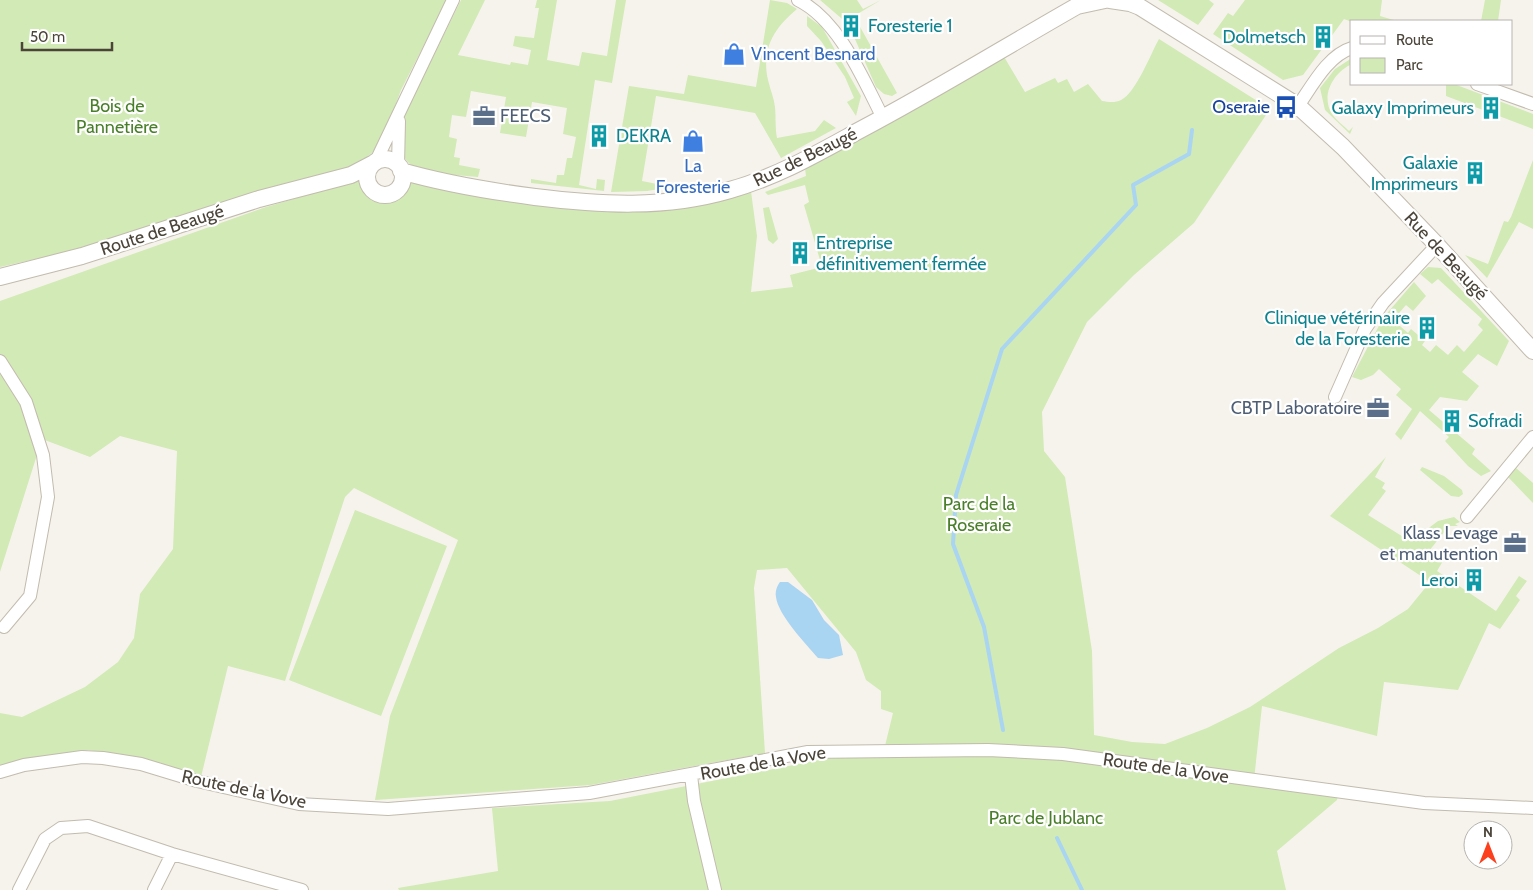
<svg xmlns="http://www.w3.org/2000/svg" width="1533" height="890" font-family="Cabin,sans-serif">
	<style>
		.green { fill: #d2eab5 }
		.water { fill: #a9d4f2 }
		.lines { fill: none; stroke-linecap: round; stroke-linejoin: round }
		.stream { stroke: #a9d4f2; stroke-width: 4 }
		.minor-casing { stroke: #c2bbae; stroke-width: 14 }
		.tertiary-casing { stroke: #c2bbae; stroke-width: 18 }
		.minor { stroke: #fff; stroke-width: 12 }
		.tertiary { stroke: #fff; stroke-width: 16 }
		.labels { text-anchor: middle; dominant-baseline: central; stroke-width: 4.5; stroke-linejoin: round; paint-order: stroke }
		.culture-label { font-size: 18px; fill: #0d838f; stroke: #fff; text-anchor: end }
		.shop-label { font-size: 18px; fill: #366cbe; stroke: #fff; text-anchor: start }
		.park-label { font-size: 18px; fill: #4a7f2a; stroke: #fff }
		.transit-label { font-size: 18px; fill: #164399; stroke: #fff; text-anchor: end }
		.service-label { font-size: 18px; fill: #4e5e75; stroke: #fff; text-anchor: end }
		.street-label { font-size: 18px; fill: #4b4439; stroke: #fff }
	</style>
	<rect width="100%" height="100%" fill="#f6f3ec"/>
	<path class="green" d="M0 0H447L401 90 381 144 363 161 351 179 367 180C371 191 380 196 392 193L402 181H409L598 204 750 184 757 236 751 292 793 287 790 275 822 267 804 205 809 202 805 185 768 195 765 192 806 176 804 161 1000 50 1025 92 1055 78 1058 83 1067 79 1074 92 1088 84 1102 101C1109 102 1115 103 1121 100 1136 93 1151 53 1159 39L1270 109 1194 223 1134 275 1087 322 1042 412 1044 451 1065 477 1092 651 1094 735 1132 742 1165 744 1207 728 1250 707 1339 648 1378 628 1408 609 1430 582 1330 516 1386 457 1375 477 1385 483 1382 488 1386 491 1368 515 1405 538 1414 539 1438 521 1454 517 1460 522 1455 524 1458 526H1449L1429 551 1443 561 1437 571 1496 611 1519 576 1527 581 1516 596 1520 600 1500 629 1489 623 1458 690 1384 682 1377 736 1262 706 1254 780 1339 792 1337 800 1277 851 1286 890H399L398 888 498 871 492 808 610 801 824 759 945 750 885 746 893 713 881 709V691L866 680 856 652 787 568 757 570 754 588 765 753 591 785 375 800 390 716 458 540 354 488 345 497 285 681 228 666 201 777 130 757 88 750 0 767V713L22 717 85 687 118 662 134 638 140 594 173 549 177 451 120 436 90 457 42 439 0 572V301L263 208 317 192 324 181 49 256 0 267Z
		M461 0H485L458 55 510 65 511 62 528 65 531 50 513 46 515 36 534 38 539 8H535L537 0H557L547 60 579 66 582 52 607 56 616 0H626L612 83 595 80 579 185 596 189 597 179 605 180 604 191 531 183V179L556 183 557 175H564L567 158H572L576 137 563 134 567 108 532 102 526 137 500 133 506 97 471 91 466 117 452 115 449 137 457 139 454 157 460 158 459 165 480 169 478 177 455 175 454 180C408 166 394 169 405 114Z
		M770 0 787 3 797 9C774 28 761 49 768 80 770 89 774 98 775 107 776 117 775 127 777 138L815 131 824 120 836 128 781 158 755 113 656 96 642 181 672 187 689 184 647 191 611 192 629 86 684 94 688 75 756 87Z
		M820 0H857L863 9 881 0 854 16 897 93 892 96 884 94 876 87 851 30 854 28 851 23 848 24Z
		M1158 0H1209L1214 4 1198 25Z
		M1245 0H1382L1380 16 1397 21 1352 22 1344 19 1303 75 1283 80 1213 34 1228 13 1233 16Z
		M1485 0H1501L1498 21H1481Z
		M807 16 822 27 861 96 856 116 847 102 854 98 845 77 821 41 807 26Z
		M1352 58V64C1334 72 1320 95 1332 114 1336 120 1344 126 1349 131L1353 127 1350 134 1325 110 1320 88 1335 69Z
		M1446 84H1454L1533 114V129L1446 96Z
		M1533 160V229L1519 222 1487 278 1465 255 1488 264 1504 221 1508 222 1511 217Z
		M769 207 778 239 773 244 768 240 763 208Z
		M1428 267 1441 268 1509 341 1497 366 1478 354 1462 372 1479 386 1467 401 1440 397 1429 410 1475 449 1472 454 1491 471 1481 476 1468 466 1445 441 1449 437 1420 411 1401 440 1395 434 1412 409 1396 395 1401 389 1379 369 1373 375 1361 380 1352 377 1383 318 1414 282 1426 296 1413 311 1406 305 1393 320 1408 333 1411 329 1425 341 1422 345 1430 352 1436 345 1448 355 1457 345 1464 352 1483 330 1478 325 1482 319 1438 279 1432 284 1420 274Z
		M1422 467 1444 476 1462 490 1463 494 1459 497 1451 496 1420 470Z
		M1516 468 1533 483V503L1508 477Z
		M355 510 447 546 381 716 289 680Z"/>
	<path class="water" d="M780 582H788L812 600 824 620 839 635 843 655 829 659 818 658C806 644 778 615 776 597 775 591 777 586 780 582Z"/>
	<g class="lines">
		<path class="stream" d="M1003 730 984 627 953 544 956 495 1002 349 1136 205 1133 185 1189 154 1192 130
			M1057 838 1082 890"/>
		<defs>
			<path id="minor" d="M798 0C839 20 863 79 883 118
				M1477 84 1533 104
				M1298 106C1312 86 1328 55 1352 48
				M376 161 453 0
				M398 165 399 121
				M0 361 26 402 43 455 48 497 30 596 4 627
				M1335 397 1365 329 1383 303 1437 245
				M1467 517 1533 437
				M0 772 24 765 82 757 103 758 141 764 197 781 299 804 388 809 589 793 808 752 988 750 1063 754 1424 803 1533 808
				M691 775 694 801 715 890
				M19 890 45 839 61 828 88 826 172 854 302 890
				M154 890 172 854"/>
			<path id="tertiary" d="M1110 0 1130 3 1140 7 1298 106 1343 147 1437 245 1533 351
				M367 177a18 18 0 1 1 36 0a18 18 0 1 1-36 0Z
				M401 171C446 184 489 191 535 197 601 205 665 209 730 190 777 177 818 153 860 130 934 91 1005 47 1077 6L1105 0
				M0 277 82 256 259 199 351 175 372 164"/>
		</defs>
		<use href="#minor" class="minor-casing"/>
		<use href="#tertiary" class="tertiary-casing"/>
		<use href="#minor" class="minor"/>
		<use href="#tertiary" class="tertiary"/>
	</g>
	<defs>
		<symbol id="building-bare" viewBox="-9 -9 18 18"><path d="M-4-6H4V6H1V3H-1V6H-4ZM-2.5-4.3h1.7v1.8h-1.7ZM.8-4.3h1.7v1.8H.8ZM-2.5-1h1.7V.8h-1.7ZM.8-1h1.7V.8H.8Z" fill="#0f9aa8" stroke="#fff" stroke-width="2.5" paint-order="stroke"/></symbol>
		<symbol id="shop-bare" viewBox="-9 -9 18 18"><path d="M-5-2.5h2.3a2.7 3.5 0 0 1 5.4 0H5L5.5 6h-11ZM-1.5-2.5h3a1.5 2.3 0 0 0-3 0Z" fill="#3f7fe0" stroke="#fff" stroke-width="2.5" paint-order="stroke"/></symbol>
		<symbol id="bus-bare" viewBox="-9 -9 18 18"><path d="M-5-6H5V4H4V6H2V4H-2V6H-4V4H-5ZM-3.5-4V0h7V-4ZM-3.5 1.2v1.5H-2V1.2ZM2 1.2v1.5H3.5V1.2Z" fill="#1a4fb4" stroke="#fff" stroke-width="2.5" paint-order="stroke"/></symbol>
		<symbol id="office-bare" viewBox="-9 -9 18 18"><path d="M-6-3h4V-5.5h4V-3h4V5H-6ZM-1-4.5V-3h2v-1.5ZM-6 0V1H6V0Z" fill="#5c6f8a" stroke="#fff" stroke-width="2.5" paint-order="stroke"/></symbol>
	</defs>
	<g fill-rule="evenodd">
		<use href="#building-bare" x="835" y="10" width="32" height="32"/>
		<use href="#building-bare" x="1307" y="21" width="32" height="32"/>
		<use href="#shop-bare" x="718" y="38" width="32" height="32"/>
		<use href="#bus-bare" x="1270" y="91" width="32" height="32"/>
		<use href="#building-bare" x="1475" y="92" width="32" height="32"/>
		<use href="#office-bare" x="468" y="100" width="32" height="32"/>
		<use href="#building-bare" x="583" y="120" width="32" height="32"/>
		<use href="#shop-bare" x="677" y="125" width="32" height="32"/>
		<use href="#building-bare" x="1459" y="157" width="32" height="32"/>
		<use href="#building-bare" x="784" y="237" width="32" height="32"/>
		<use href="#building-bare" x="1411" y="312" width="32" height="32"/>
		<use href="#office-bare" x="1362" y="392" width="32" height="32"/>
		<use href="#building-bare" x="1436" y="405" width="32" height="32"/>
		<use href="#office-bare" x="1499" y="527" width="32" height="32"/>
		<use href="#building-bare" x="1458" y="564" width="32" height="32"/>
	</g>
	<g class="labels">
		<g class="culture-label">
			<text x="868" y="26" text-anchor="start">Foresterie 1</text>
			<text x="1306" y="37">Dolmetsch</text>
			<text x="1474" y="108">Galaxy Imprimeurs</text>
			<text x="616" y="136" text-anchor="start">DEKRA</text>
			<text x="1458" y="163">Galaxie<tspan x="1458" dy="21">Imprimeurs</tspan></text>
			<text x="816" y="243" text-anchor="start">Entreprise<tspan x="816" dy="21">définitivement fermée</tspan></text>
			<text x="1410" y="318">Clinique vétérinaire<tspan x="1410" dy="21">de la Foresterie</tspan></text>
			<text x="1468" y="421" text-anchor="start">Sofradi</text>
			<text x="1458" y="580">Leroi</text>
		</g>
		<g class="shop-label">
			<text x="751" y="54">Vincent Besnard</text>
			<text x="693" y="166" text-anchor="middle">La<tspan x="693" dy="21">Foresterie</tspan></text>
		</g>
		<g class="park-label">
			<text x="117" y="106">Bois de<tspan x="117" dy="21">Pannetière</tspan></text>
			<text x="979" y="504">Parc de la<tspan x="979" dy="21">Roseraie</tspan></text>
			<text x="1046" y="818">Parc de Jublanc</text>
		</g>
		<g class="transit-label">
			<text x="1270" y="107">Oseraie</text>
		</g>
		<g class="service-label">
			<text x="500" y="116" text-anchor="start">FEECS</text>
			<text x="1362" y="408">CBTP Laboratoire</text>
			<text x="1498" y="533">Klass Levage<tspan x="1498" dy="21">et manutention</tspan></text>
		</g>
		<g class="street-label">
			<text transform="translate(805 157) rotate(-26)">Rue de Beaugé</text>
			<text transform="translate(162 230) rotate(-18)">Route de Beaugé</text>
			<text transform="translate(1446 256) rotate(47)">Rue de Beaugé</text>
			<text transform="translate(763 763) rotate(-10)">Route de la Vove</text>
			<text transform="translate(1166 768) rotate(8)">Route de la Vove</text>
			<text transform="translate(244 789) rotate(12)">Route de la Vove</text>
		</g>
	</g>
	<rect x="1350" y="20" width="162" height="65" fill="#ffffff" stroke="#b7b4b0"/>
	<rect x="1360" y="36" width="25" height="8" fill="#ffffff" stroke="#b7b4b0"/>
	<text x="1396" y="45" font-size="15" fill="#4b4439">Route</text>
	<rect x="1360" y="58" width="25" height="15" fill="#d2eab5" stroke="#b7b4b0"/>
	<text x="1396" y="70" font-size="15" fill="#4b4439">Parc</text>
	<g transform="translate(1488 845)"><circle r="24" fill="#ffffff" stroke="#b7b4b0"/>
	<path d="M0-4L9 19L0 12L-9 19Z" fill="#fc3f1d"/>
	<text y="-8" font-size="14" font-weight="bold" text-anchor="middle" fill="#4b4439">N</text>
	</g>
	<path d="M22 42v8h90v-8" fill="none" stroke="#4b4439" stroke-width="2.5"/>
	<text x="30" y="42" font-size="15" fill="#4b4439" stroke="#ffffff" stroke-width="4" paint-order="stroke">50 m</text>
</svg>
